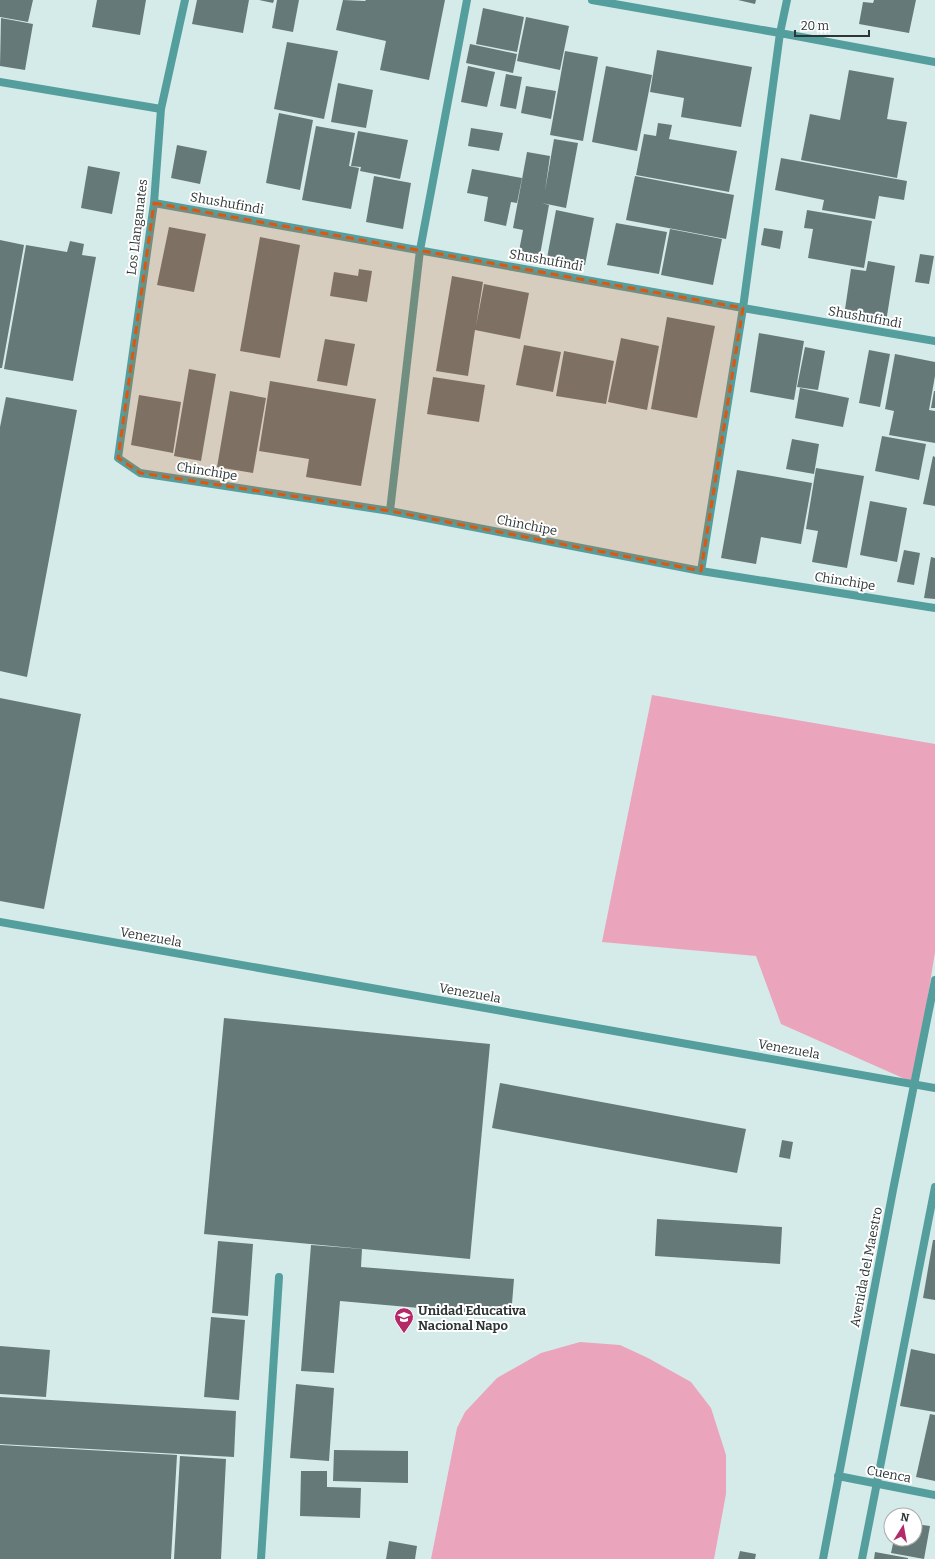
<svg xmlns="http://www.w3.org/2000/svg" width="935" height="1559" font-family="Bitter,serif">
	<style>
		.green { fill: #eaa4bb }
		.building { fill: #667979 }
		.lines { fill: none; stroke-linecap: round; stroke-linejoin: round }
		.service { stroke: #559e9e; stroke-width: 8 }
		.minor { stroke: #559e9e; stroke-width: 8 }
		.marked { fill: #df570e; fill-opacity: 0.2; stroke: #df570e; stroke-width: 3; stroke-dasharray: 8 5; stroke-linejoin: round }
		.labels { text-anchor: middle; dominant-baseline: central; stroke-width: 4; stroke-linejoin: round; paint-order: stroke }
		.street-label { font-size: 13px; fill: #2d3535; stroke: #fff }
		.poi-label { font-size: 13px; font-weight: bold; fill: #2d3535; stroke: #fff; text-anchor: start }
	</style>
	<rect width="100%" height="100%" fill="#d5ebea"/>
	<path class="green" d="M652 695 935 744V952L914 1083 781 1024 756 956 602 942Z
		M580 1342 620 1345 648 1358 691 1382 711 1408 726 1455V1494L714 1559H431L457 1428 465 1412 497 1378 541 1353Z"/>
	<path class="building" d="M0 0H33L28 22 0 17Z
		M97 0H146L140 35 92 27Z
		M197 0H249L243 33 192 24Z
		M259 0H274L273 3Z
		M277 0H299L293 32 272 28Z
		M343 0 365 1 366 0H445L429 80 380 70 386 41 336 30Z
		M738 0H756L755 4Z
		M874 0H916L909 33 859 24 863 2 873 3Z
		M483 8 524 17 517 52 476 44Z
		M526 17 569 26 560 70 517 61Z
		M1 18 33 24 25 70 0 66Z
		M287 42 338 51 324 119 274 109Z
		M470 44 517 54 513 73 466 63Z
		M657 50 752 67 741 127 681 117 684 98 650 92Z
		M565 51 598 57 583 141 550 135Z
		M468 66 495 72 487 107 461 102Z
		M606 66 652 75 637 151 592 142Z
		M849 70 894 78 887 119 907 122 897 178 801 160 810 114 840 120Z
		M506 74 522 77 516 109 500 106Z
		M338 83 373 90 366 128 331 122Z
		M526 86 556 91 551 119 521 113Z
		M279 113 313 120 300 190 266 183Z
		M658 123 672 125 669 139 737 151 729 192 636 175 644 134 656 136Z
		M316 126 355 133 349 166 359 168 351 209 302 200Z
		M471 128 503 133 499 151 468 146Z
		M358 131 408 140 400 179 360 171 361 167 351 166Z
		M554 139 578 143 566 208 542 203 549 205 540 255 519 251 523 230 513 228 527 152 550 156 545 191Z
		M177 145 207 151 200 184 171 178Z
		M781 158 907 181 904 200 879 196 875 219 822 210 824 200 775 190Z
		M88 166 120 172 112 214 81 208Z
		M472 169 522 178 517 203 511 202 506 226 484 221 488 197 467 193Z
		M374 176 411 183 403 229 366 222Z
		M635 176 734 195 726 239 626 220Z
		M556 210 594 218 585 265 547 258Z
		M807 210 872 221 864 268 808 258 813 229 804 228Z
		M616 223 667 232 659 274 607 265Z
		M169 227 206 234 194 292 157 285Z
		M764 228 783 231 780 249 761 245Z
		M670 229 722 239 713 285 661 275Z
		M260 237 300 245 280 358 240 351Z
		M0 240 24 245 2 368H0Z
		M70 241 84 244 82 255 96 257 73 381 4 369 26 245 67 252Z
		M920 254 934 256 929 284 915 282Z
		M868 261 895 266 886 322 844 316 851 269 866 271Z
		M359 269 372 271 367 302 330 296 334 272 358 276Z
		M452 276 483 282 476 326 484 284 529 293 520 339 475 330 468 376 436 371Z
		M667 317 715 326 697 418 651 409Z
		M759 333 804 341 794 400 750 392Z
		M621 338 659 346 647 410 608 402Z
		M325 339 355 344 347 386 317 381Z
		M524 345 561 352 553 392 516 385Z
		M805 347 825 351 818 390 797 387Z
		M869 350 890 354 880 407 859 403Z
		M564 351 614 361 606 404 556 396Z
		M895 354 935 362V376L929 410 935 411V443L889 435 894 411 885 409Z
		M189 369 216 374 201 461 174 456Z
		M433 377 485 385 479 422 427 414Z
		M270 381 376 399 361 486 306 477 309 459 259 451Z
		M800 388 849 398 843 427 795 418Z
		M230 391 266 398 253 473 217 467Z
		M934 391H935V408H931Z
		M139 395 181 402 173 453 131 445Z
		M6 397 77 410 27 677 0 671V427Z
		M882 436 926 444 919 480 875 471Z
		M792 439 819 444 814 474 786 469Z
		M933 456 935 457V506L923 504Z
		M816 468 864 476 847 568 812 562 818 531 806 529Z
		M737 470 812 483 801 544 761 537 756 564 721 558Z
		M870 501 907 508 897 562 860 555Z
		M904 550 920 553 914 585 897 582Z
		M931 557 935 558V599L924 598Z
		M0 698 81 714 44 909 0 901Z
		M224 1018 490 1044 470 1259 204 1234Z
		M500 1083 746 1129 737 1173 492 1128Z
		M782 1140 793 1142 790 1159 779 1157Z
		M657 1219 782 1227 780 1264 655 1256Z
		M933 1240H935V1300L923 1298Z
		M218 1241 253 1244 248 1316 212 1313Z
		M311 1245 362 1249 361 1267 514 1279 511 1316 340 1301 334 1373 301 1371Z
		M211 1317 245 1320 239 1400 204 1397Z
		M0 1346 50 1350 46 1397 0 1394Z
		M911 1349 935 1354V1412L900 1406Z
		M296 1384 334 1388 329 1461 290 1458Z
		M0 1397 236 1411 234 1457 0 1444Z
		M930 1414 935 1415V1481L916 1477Z
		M0 1445 177 1455 171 1559H0Z
		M334 1450 408 1451V1483L333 1481Z
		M180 1456 226 1459 221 1559H174Z
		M301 1471H327V1487L361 1488 360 1518 300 1516Z
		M915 1524 930 1526 924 1559 891 1553 894 1539H915Z
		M389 1541 417 1546 415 1559H386Z
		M740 1551 756 1554 755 1559H738Z
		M875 1552 908 1558V1559H874Z"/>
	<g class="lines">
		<path class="service" d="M261 1559 279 1277"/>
		<path class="minor" d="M185 0 161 109 154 203 118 458 140 473 390 511 701 571 935 608
			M592 0 780 33 935 62
			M0 82 161 109
			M154 203 743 308 935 341
			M390 511 420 250 467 0
			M701 571 743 308 780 33 787 0
			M0 922 935 1088
			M838 1476 935 1495
			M823 1559 893 1190 935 980
			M862 1559 935 1187"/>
	</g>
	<path class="marked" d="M154 203 743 308 701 571 390 511 140 473 118 458Z"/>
	<defs>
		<symbol id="school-pin" viewBox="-11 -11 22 30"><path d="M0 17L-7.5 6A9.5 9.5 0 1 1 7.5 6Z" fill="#b42a68" stroke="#fff"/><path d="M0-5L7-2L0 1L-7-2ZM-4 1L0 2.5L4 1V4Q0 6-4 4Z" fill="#fff"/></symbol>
	</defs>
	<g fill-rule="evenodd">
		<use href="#school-pin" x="393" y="1306" width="22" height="30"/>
	</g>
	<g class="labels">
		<g class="street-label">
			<text transform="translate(227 203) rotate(10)">Shushufindi</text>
			<text transform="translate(137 227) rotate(-83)">Los Llanganates</text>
			<text transform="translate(546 260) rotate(10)">Shushufindi</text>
			<text transform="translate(865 317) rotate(10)">Shushufindi</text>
			<text transform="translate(207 471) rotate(9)">Chinchipe</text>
			<text transform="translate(527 525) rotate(11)">Chinchipe</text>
			<text transform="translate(845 581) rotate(9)">Chinchipe</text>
			<text transform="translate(151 937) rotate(10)">Venezuela</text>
			<text transform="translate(470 993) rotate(10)">Venezuela</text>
			<text transform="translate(789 1049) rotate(10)">Venezuela</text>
			<text transform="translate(866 1267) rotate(-79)">Avenida del Maestro</text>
			<text transform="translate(889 1474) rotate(11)">Cuenca</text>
		</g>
		<g class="poi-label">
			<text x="418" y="1310">Unidad Educativa<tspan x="418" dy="15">Nacional Napo</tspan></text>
		</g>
	</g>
	<g transform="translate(903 1527) rotate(11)"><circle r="19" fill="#ffffff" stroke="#abaeae"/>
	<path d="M0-3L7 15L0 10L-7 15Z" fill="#b42a68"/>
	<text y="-6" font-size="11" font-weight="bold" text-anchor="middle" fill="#2d3535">N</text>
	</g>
	<path d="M795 30v6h74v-6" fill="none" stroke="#2d3535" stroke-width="2"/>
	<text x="801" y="30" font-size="12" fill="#2d3535" stroke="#ffffff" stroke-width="3" paint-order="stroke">20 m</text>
</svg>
